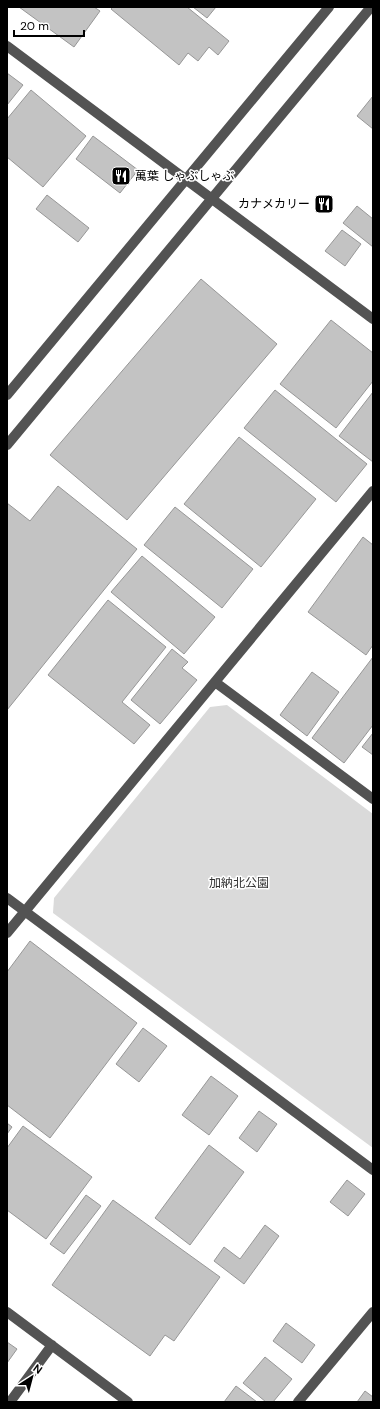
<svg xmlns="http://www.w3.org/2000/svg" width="380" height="1409" font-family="'DM Sans','Noto Sans JP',sans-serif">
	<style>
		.green { fill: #dadada }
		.building { fill: #c3c3c3; stroke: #979797 }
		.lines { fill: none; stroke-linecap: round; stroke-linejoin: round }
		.minor { stroke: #535353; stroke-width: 10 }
		.labels { text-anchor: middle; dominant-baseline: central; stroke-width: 3; stroke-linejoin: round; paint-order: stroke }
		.poi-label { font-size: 12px; fill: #000; stroke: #fff; text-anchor: start }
		.park-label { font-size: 12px; fill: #313131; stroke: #fff }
	</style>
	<rect width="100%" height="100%" fill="#fff"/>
	<path class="green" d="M227 705 373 814V1148L53 913 54 898 210 707Z"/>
	<path class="building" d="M19 7H94L100 11 74 47Z
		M113 7H187L229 41 218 55 209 47 198 61 188 53 179 65 111 9Z
		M193 7H216L207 18Z
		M7 73 23 85 7 105Z
		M31 90 86 136 43 187 7 157V119Z
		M373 96V129L357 116Z
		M93 136 138 170 120 193 76 159Z
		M47 195 89 228 78 242 36 209Z
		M357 206 373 219V247L343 223Z
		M342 230 361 244 345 266 325 251Z
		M201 279 277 344 127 520 50 455Z
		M331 320 373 353V381L336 428 280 384Z
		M275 390 367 464 336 502 244 428Z
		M373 392V462L339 436Z
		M239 437 316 499 261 567 184 504Z
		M58 486 137 549 7 710V503L30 521Z
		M175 507 253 569 222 608 144 545Z
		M363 537 373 545V645L366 655 308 612Z
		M142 556 215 617 184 654 111 592Z
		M108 600 166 647 122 702 150 725 134 744 48 675Z
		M172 649 188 662 182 668 197 680 160 724 131 700Z
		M373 657V725L344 763 312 738Z
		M312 672 339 692 307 736 280 715Z
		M373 733V755L362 747Z
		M30 941 137 1023 50 1138 7 1105V972Z
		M143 1028 167 1046 139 1082 116 1064Z
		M211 1076 238 1096 209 1135 182 1115Z
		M259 1111 277 1124 257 1152 239 1138Z
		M7 1123 12 1127 7 1134Z
		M23 1126 92 1177 46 1239 7 1210V1148Z
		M209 1145 244 1172 190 1245 155 1218Z
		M347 1180 365 1194 348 1216 330 1202Z
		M86 1195 101 1206 64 1254 50 1244Z
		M113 1200 220 1277 174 1341 165 1335 150 1356 52 1285Z
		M265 1225 279 1236 244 1284 214 1261 224 1247 240 1259Z
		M286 1323 315 1345 302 1363 273 1341Z
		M7 1342 17 1349 7 1363Z
		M265 1357 292 1379 273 1402H266L243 1383Z
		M236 1386 257 1402H224Z
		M365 1391 373 1397V1402H357Z"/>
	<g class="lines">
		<path class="minor" d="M7 46 373 319
			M7 395 329 7
			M7 445 371 7
			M215 682 373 799
			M7 898 373 1170
			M7 933 373 491
			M7 1312 128 1402
			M10 1402 52 1345
			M298 1402 373 1312"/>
	</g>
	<defs>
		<symbol id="restaurant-square" viewBox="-11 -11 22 22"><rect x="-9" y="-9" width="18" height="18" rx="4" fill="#000" stroke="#fff"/><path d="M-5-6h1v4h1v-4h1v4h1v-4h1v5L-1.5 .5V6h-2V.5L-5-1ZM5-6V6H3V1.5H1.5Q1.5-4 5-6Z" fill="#fff"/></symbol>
	</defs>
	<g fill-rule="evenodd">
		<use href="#restaurant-square" x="110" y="165" width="22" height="22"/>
		<use href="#restaurant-square" x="313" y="193" width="22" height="22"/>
	</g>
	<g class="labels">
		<g class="poi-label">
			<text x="135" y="176">萬葉 しゃぶしゃぶ</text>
			<text x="310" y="204" text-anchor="end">カナメカリー</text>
		</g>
		<g class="park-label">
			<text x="239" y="883">加納北公園</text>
		</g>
	</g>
	<rect width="380" height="1409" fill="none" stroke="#000000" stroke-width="16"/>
	<g transform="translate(32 1377) rotate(36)" stroke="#ffffff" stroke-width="3" paint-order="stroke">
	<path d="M0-3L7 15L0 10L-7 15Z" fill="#000000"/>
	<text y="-6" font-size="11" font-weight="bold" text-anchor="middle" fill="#000000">N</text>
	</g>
	<path d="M14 30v6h70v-6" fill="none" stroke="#000000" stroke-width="2"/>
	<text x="20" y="30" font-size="12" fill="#000000" stroke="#ffffff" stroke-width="3" paint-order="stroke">20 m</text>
</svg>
